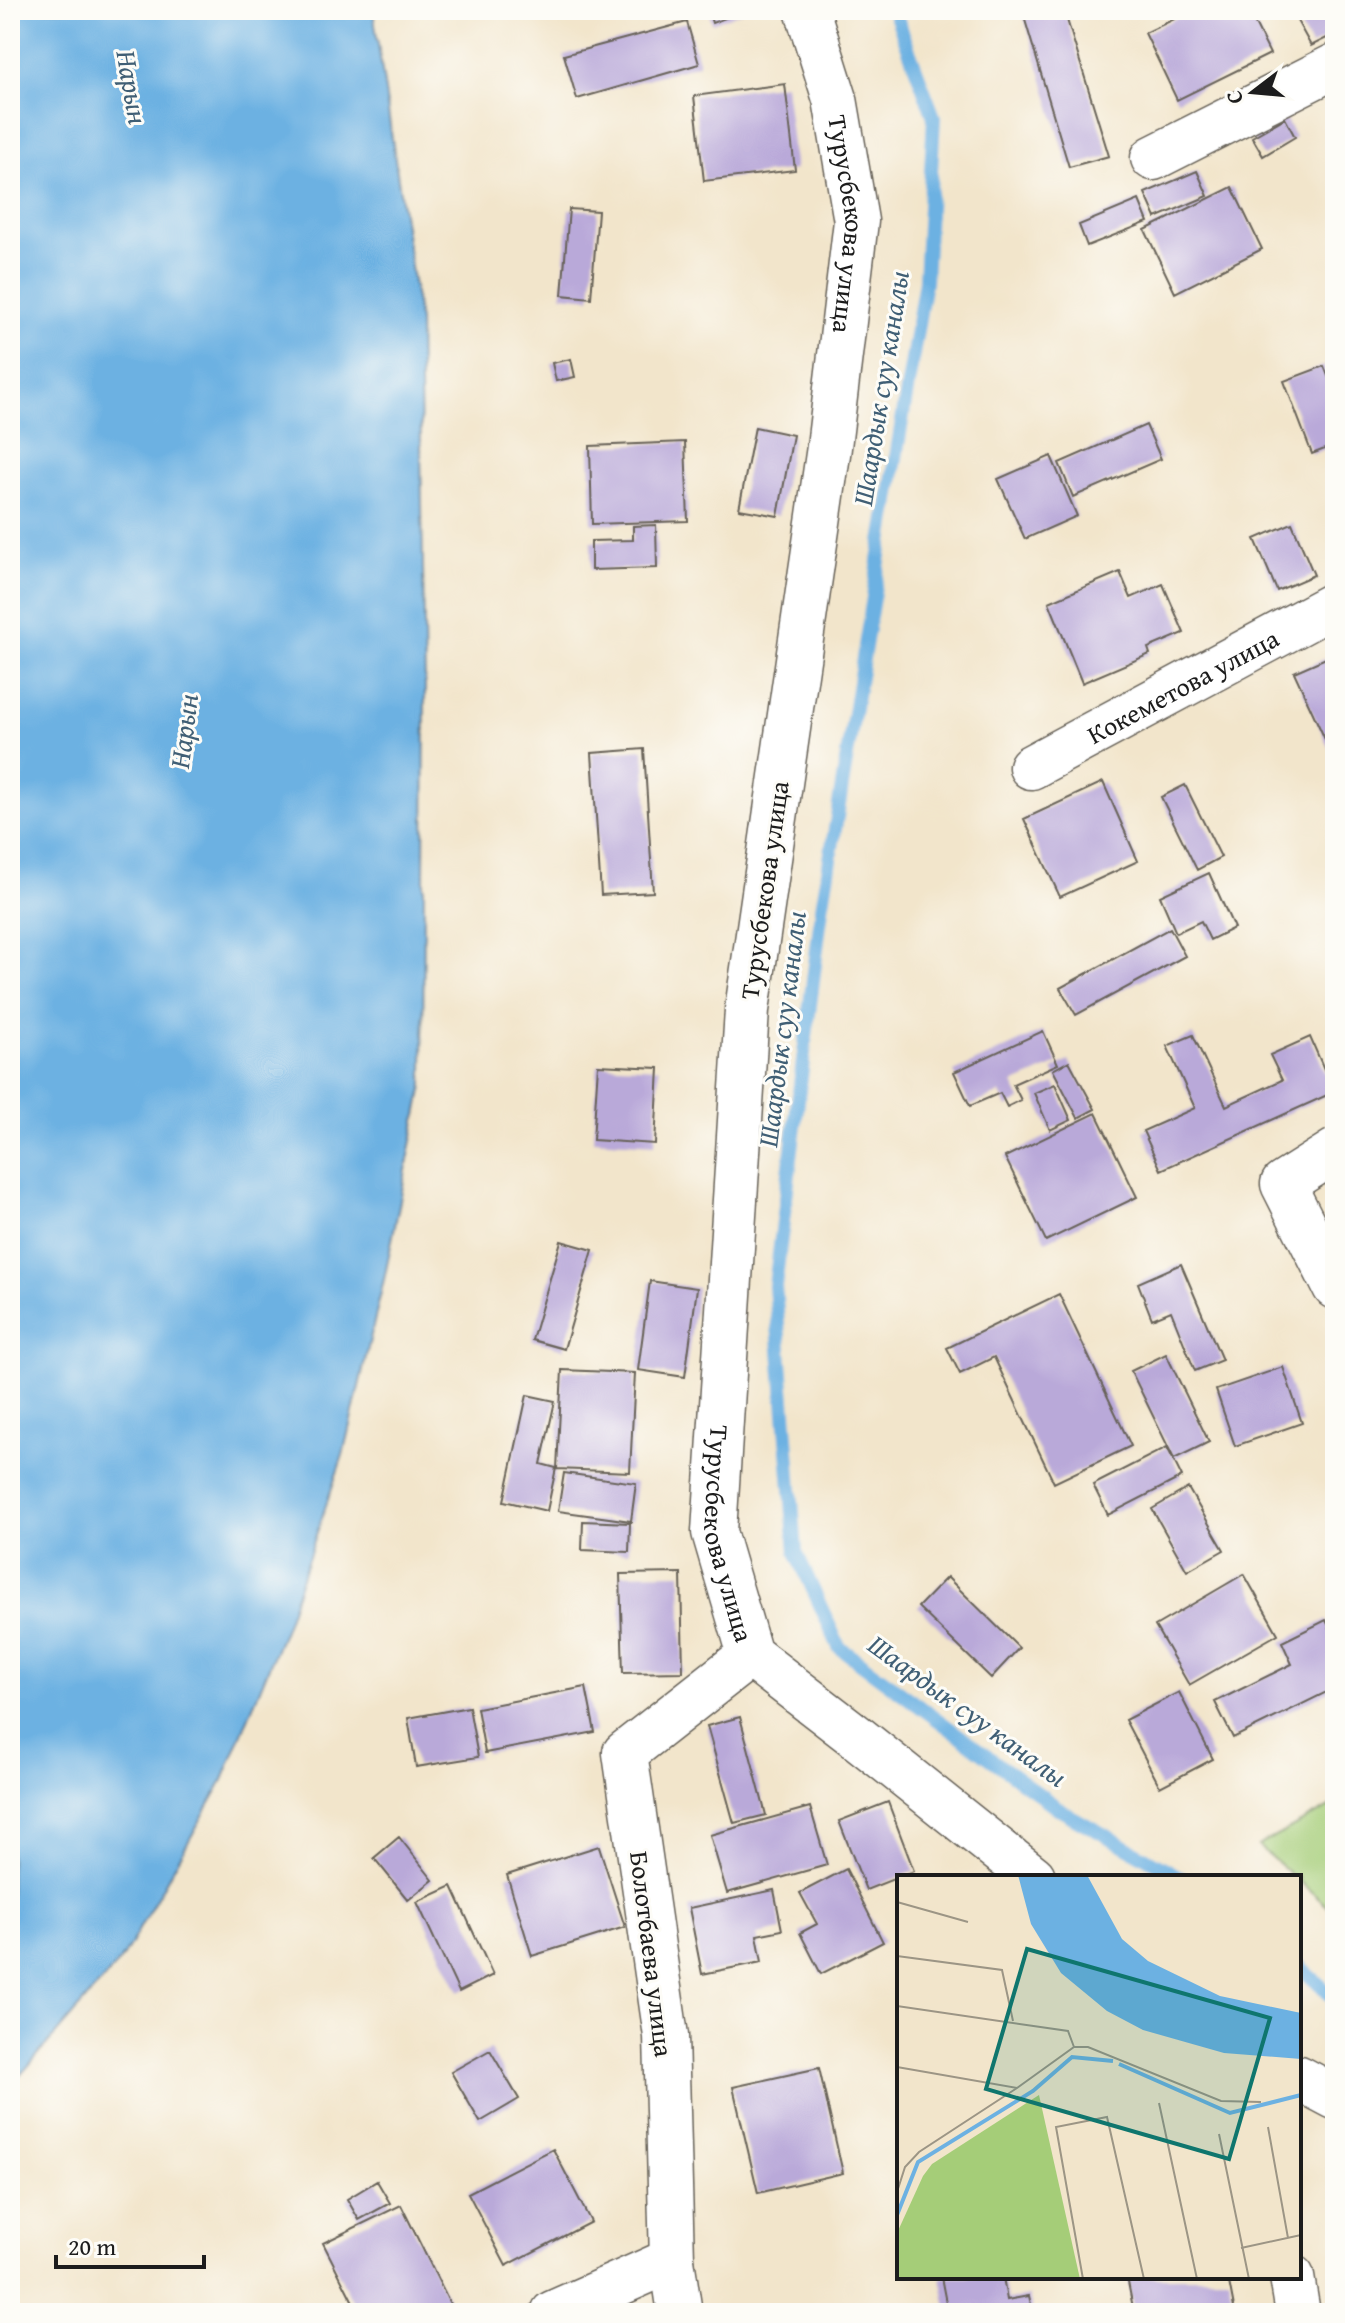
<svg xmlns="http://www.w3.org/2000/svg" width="1345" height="2323" font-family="'Gentium Book Plus',serif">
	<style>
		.green { fill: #a5cd78; stroke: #60744a; stroke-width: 2 }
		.water { fill: #6cb1e2; stroke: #44667f; stroke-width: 2 }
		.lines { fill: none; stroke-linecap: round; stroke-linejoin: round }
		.stream { stroke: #6cb1e2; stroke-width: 14 }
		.building { fill: #b9a9d9 }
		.minor-casing { stroke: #676259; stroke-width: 47 }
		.minor { stroke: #fff; stroke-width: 44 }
		.labels { text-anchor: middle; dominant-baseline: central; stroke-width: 6; stroke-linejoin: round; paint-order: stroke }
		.street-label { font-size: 26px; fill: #1c1c1c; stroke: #fdfcf7 }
		.water-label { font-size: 28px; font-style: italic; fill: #405f75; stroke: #fdfcf7 }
		.inset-river { fill: none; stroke: #6cb1e2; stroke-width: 4 }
		.inset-road { fill: none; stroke: #9c9585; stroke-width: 2 }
		.view { fill: #0f766e; fill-opacity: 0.15; stroke: #0f766e; stroke-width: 4 }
		.inset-edge { fill: none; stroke: #1c1c1c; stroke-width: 4 }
	</style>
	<rect width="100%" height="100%" fill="#fdfcf7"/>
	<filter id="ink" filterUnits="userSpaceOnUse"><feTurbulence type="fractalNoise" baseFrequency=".0125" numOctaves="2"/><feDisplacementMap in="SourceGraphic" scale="16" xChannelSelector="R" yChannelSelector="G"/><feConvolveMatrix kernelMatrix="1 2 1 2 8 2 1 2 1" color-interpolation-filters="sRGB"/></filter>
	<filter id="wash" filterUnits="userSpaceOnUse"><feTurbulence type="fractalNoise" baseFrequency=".006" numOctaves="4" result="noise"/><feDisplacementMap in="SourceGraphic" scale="32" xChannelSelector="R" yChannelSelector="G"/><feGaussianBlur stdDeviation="1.8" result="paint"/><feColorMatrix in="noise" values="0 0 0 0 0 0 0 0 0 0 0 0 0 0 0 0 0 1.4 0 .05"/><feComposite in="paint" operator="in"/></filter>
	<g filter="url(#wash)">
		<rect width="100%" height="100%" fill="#f2e5cb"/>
		<path class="green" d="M1335 1804V1913L1299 1881V1877H1294L1258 1846Z"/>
		<path class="water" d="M10 10H373L419 321 425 686 423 1086 385 1275 343 1455 284 1630 223 1780 124 1956 10 2087Z"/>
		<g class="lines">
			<path class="stream" d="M894 10 934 117 925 281 822 908 775 1286 796 1552 839 1647 1062 1811 1180 1877
				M1299 1966 1335 1999"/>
		</g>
		<g id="blocks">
			<path class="building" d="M708 10H747L712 23Z
				M1022 10H1064L1109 156 1069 167Z
				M1193 10H1248L1270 54 1177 100 1145 33Z
				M1291 10H1335V34L1311 46Z
				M687 22 699 64 577 99 564 55Z
				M785 84 795 170 704 181 694 96Z
				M1285 118 1295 137 1263 156 1252 137Z
				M1197 171 1208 196 1156 218 1145 193Z
				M1232 187 1262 249 1175 293 1145 230Z
				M1139 200 1148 222 1087 246 1079 225Z
				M569 209 598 211 591 298 562 295Z
				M571 359 575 377 556 381 552 363Z
				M1324 366 1332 386 1335 385V445L1312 454 1284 381Z
				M1146 425 1161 459 1073 497 1059 463Z
				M755 427 793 435 778 516 739 509Z
				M685 442 688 521 592 524 590 446Z
				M1051 456 1077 516 1025 539 998 479Z
				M1292 523 1314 575 1277 591 1255 539Z
				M656 525 657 568 591 570V541L633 540V526Z
				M1120 572 1131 598 1163 584 1184 633 1148 648 1150 654 1082 683 1049 602Z
				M1335 654V761L1294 672Z
				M644 749 653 892 601 895 592 753Z
				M1103 782 1138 861 1060 897 1024 819Z
				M1185 785 1221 857 1197 870 1161 797Z
				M1209 873 1234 928 1210 940 1201 921 1176 933 1160 896Z
				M1170 928 1185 956 1076 1015 1060 988Z
				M1043 1031 1058 1064 1013 1084 1021 1100 1007 1107 1000 1093 970 1106 954 1072Z
				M1193 1035 1226 1106 1282 1080 1270 1055 1310 1037 1334 1092 1161 1170 1143 1131 1195 1108 1167 1046Z
				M1069 1061 1095 1109 1078 1118 1053 1070Z
				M598 1065 659 1068 655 1144 593 1140Z
				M1055 1084 1071 1120 1050 1130 1034 1093Z
				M1096 1113 1137 1197 1046 1241 1005 1157Z
				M561 1241 593 1250 564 1349 532 1340Z
				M1181 1264 1222 1360 1195 1371 1171 1311 1152 1319 1138 1283Z
				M650 1281 697 1288 685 1377 638 1370Z
				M1059 1294 1131 1446 1054 1483 994 1357 960 1374 947 1348Z
				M1166 1354 1209 1442 1174 1459 1131 1371Z
				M1283 1367 1302 1423 1235 1446 1216 1390Z
				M562 1370 635 1373 630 1472 557 1469Z
				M527 1395 555 1401 541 1464 556 1468 547 1511 504 1501Z
				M1167 1447 1182 1477 1108 1515 1093 1485Z
				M564 1473 636 1483 631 1521 558 1511Z
				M1188 1488 1224 1550 1187 1571 1152 1509Z
				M583 1521 630 1523 629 1552 582 1550Z
				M681 1573 683 1672 623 1673 620 1574Z
				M1244 1574 1278 1634 1189 1685 1155 1626Z
				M947 1577 1019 1648 991 1678 918 1607Z
				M1326 1620 1335 1639V1688L1233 1738 1215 1702 1292 1664 1282 1642Z
				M586 1687 595 1732 485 1753 477 1708Z
				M1179 1692 1213 1759 1160 1787 1125 1720Z
				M469 1707 478 1757 416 1767 408 1718Z
				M740 1717 766 1815 734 1823 707 1726Z
				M888 1802 914 1871 866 1890 839 1821Z
				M810 1807 827 1865 727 1893 710 1835Z
				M399 1837 433 1880 408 1900 374 1858Z
				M599 1846 625 1927 532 1956 507 1875Z
				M846 1869 883 1942 821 1974 800 1933 817 1924 800 1893Z
				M452 1886 493 1975 459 1992 417 1902Z
				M774 1890 782 1930 757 1935 762 1962 702 1974 689 1908Z
				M490 2050 519 2099 480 2122 451 2072Z
				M819 2068 843 2173 758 2193 733 2087Z
				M553 2149 591 2222 506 2266 468 2193Z
				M377 2181 390 2203 359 2220 347 2199Z
				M401 2205 454 2312 452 2313H350L355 2306 323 2243Z
				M941 2277H1003L1007 2300 1029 2296 1033 2313H948Z
				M1127 2277H1228L1235 2313H1134Z"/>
		</g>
	</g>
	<g filter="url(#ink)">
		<use href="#blocks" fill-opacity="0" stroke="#676259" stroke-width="2"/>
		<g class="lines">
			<defs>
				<g id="minor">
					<path id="s1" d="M807 10 835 99 856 221 829 447 747 1010 714 1532 750 1655 858 1738 1033 1877"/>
					<path d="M1153 158 1335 66"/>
					<path id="s2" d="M1031 767 1335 604"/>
					<path d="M1335 1151 1283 1184 1335 1287"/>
					<path d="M1299 2078 1335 2097"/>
					<path d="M1292 2277 1298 2313"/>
					<path d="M553 2313 672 2260"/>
					<path d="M680 2313 672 2260 666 2036 625 1753 750 1655"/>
				</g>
			</defs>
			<use href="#minor" class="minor-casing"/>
			<use href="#minor" class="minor"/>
		</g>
	</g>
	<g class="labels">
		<g class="street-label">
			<text stroke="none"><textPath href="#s1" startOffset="220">Турусбекова улица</textPath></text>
			<text stroke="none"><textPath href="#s2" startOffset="172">Кокеметова улица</textPath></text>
			<text transform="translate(764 890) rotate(-82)">Турусбекова улица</text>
			<text stroke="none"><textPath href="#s1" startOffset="1540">Турусбекова улица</textPath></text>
			<text transform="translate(652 1954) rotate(83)">Болотбаева улица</text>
		</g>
		<g class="water-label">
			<text transform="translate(133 87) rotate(80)">Нарын</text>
			<text transform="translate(880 388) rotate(-81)">Шаардык суу каналы</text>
			<text transform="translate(183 731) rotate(-83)">Нарын</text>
			<text transform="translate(781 1029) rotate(-83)">Шаардык суу каналы</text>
			<text transform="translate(968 1710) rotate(36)">Шаардык суу каналы</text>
		</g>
	</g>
	<g transform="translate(897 1875)">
		<rect width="404" height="404" fill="#f2e5cb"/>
		<path d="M142 220 183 404H0V358L26 301 35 289Z" fill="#a5cd78"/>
		<path d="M121 0H190L225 64 251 86 323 121 404 138V184L327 178 246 155 210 136 164 98 134 49Z" fill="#6cb1e2"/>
		<path class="inset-river" d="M222 189 333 238 404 220M0 340 21 287 136 216 175 182 216 186"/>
		<path class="inset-road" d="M0 27 71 47M0 81 105 95 116 146M0 131 171 156 177 172M0 192 120 213 177 172H191L324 226 364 227M262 228 300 404M371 252 391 363M322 259 352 404M0 317 8 292 22 277 120 213M344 373 404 360M186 404 159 252 210 242 247 404"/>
		<path class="view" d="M130 74 373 143 332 284 89 214Z"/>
		<rect width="404" height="404" class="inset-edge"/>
	</g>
	<rect width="1345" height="2323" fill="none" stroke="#fdfcf7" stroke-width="40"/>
	<g transform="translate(1253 92) rotate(254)" stroke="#fdfcf7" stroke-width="6" paint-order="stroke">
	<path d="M0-6L14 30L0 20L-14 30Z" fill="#1c1c1c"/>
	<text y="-12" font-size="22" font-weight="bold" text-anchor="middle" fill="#1c1c1c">С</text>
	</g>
	<path d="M56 2255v12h148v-12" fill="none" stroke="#1c1c1c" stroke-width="4"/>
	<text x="68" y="2255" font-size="24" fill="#1c1c1c" stroke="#fdfcf7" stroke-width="6" paint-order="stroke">20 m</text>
</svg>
